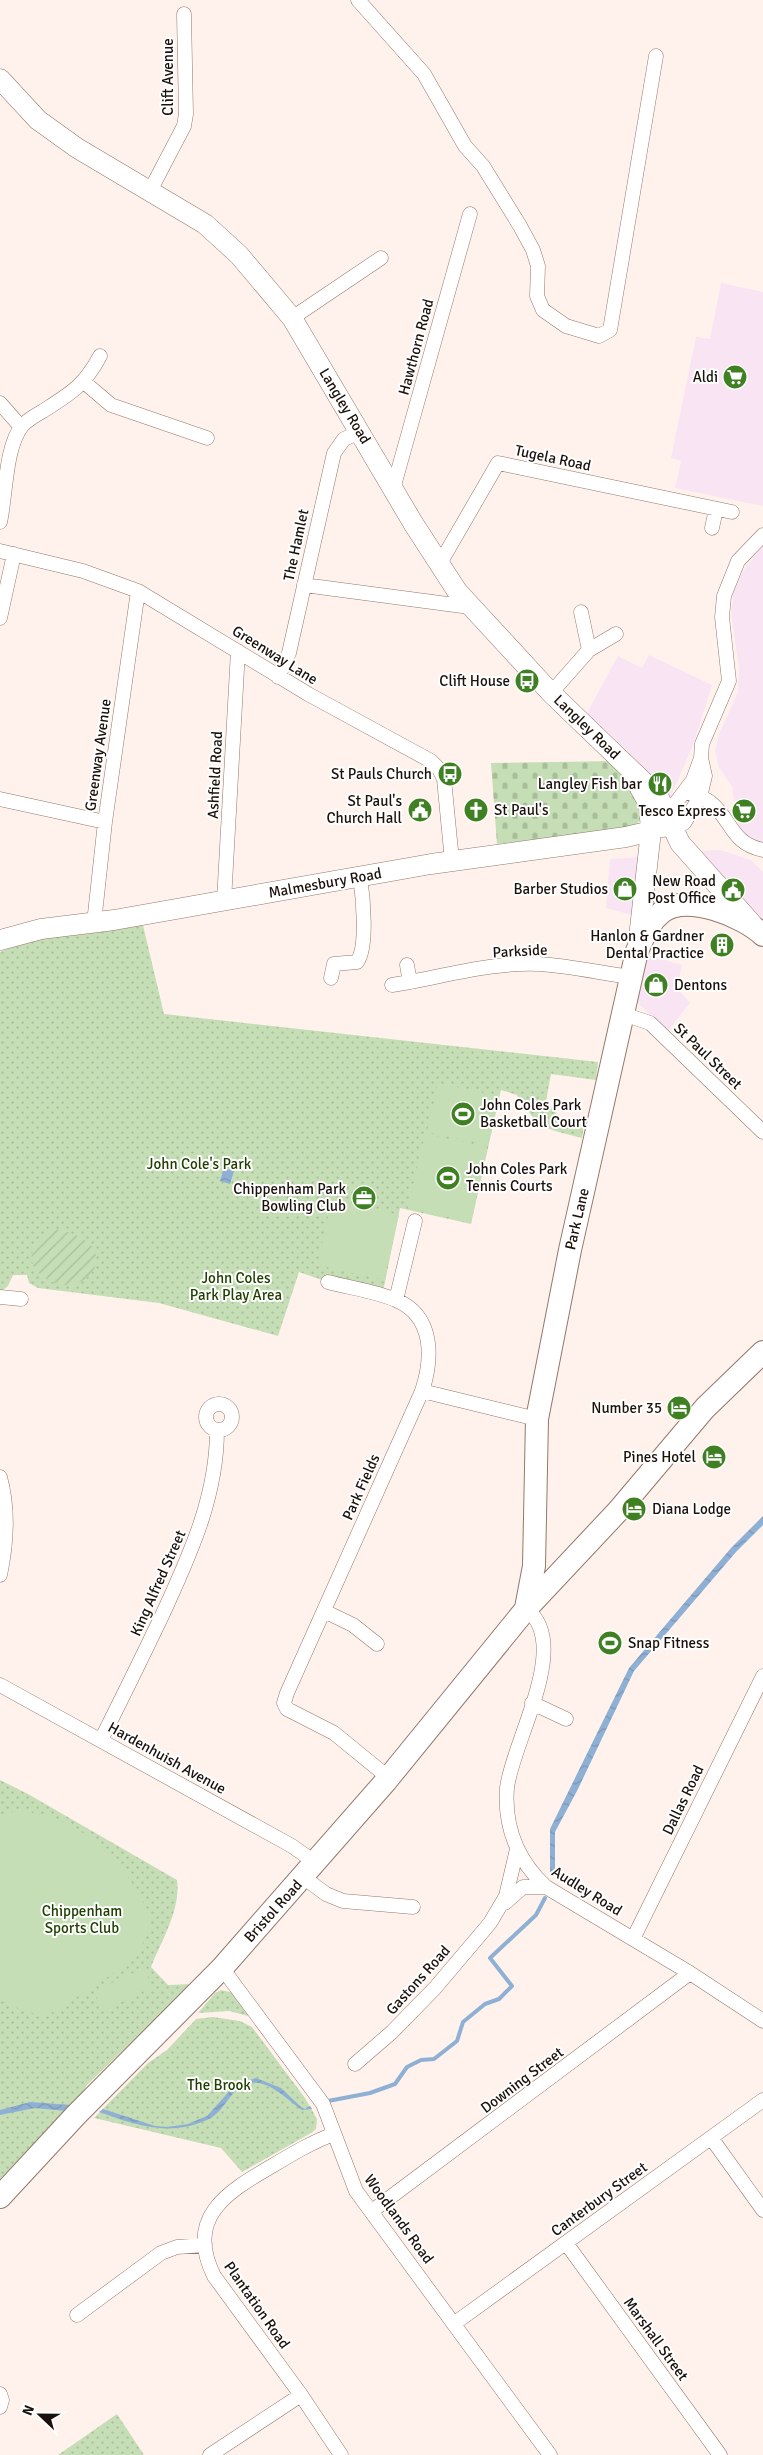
<svg xmlns="http://www.w3.org/2000/svg" width="763" height="2455" font-family="Signika,sans-serif">
	<style>
		.commercial { fill: #f8e4f3 }
		.grass { fill: url(#grass-dots) }
		.cemetery { fill: url(#cemetery-stones) }
		.garden { fill: url(#garden-furrows) }
		.pitch { fill: #c5deb6 }
		.water { fill: url(#water-waves) }
		.lines { fill: none; stroke-linecap: round; stroke-linejoin: round }
		.stream { stroke: #8eb0d4; stroke-width: 4 }
		.minor-casing { stroke: #93786b; stroke-width: 15 }
		.secondary-casing { stroke: #93786b; stroke-width: 21 }
		.primary-casing { stroke: #93786b; stroke-width: 24 }
		.minor { stroke: #fff; stroke-width: 14 }
		.secondary { stroke: #fff; stroke-width: 20 }
		.primary { stroke: #fff; stroke-width: 22 }
		.labels { text-anchor: middle; dominant-baseline: central; stroke-width: 4; stroke-linejoin: round; paint-order: stroke }
		.street-label { font-size: 15px; fill: #1b110c; stroke: #fff }
		.poi-label { font-size: 15px; fill: #1b110c; stroke: #fff; text-anchor: end }
		.park-label { font-size: 15px; fill: #204001; stroke: #fff }
	</style>
	<defs>
		<pattern id="grass-dots" width="8" height="8" patternUnits="userSpaceOnUse" patternTransform="scale(1.25)"><rect width="8" height="8" fill="#c5deb6"/><path d="M2 2h.1M6 6h.1" fill="none" stroke="#a9bd9b" stroke-width="1.8" stroke-linecap="round"/></pattern>
		<pattern id="cemetery-stones" width="16" height="16" patternUnits="userSpaceOnUse" patternTransform="scale(1.25)"><rect width="16" height="16" fill="#c5deb6"/><path d="M2 7V4a2 2 0 0 1 4 0v3zM10 15v-3a2 2 0 0 1 4 0v3z" fill="#a9bd9b"/></pattern>
		<pattern id="garden-furrows" width="10" height="10" patternUnits="userSpaceOnUse" patternTransform="scale(1.25)"><rect width="10" height="10" fill="#c5deb6"/><path d="M-1 1l2-2M0 10L10 0M9 11l2-2" fill="none" stroke="#a9bd9b"/></pattern>
		<pattern id="water-waves" width="16" height="10" patternUnits="userSpaceOnUse" patternTransform="scale(1.25)"><rect width="16" height="10" fill="#8eb0d4"/><path d="M0 5q4-4 8 0t8 0" fill="none" stroke="#7a96b5"/></pattern>
	</defs>
	<rect width="100%" height="100%" fill="#fff2ec"/>
	<path class="commercial" d="M721 283 763 292V506L675 488 681 461 671 458 696 337 710 339Z
		M763 545V844L753 843 739 831 732 787 719 767 715 751 720 732 738 692 739 667 731 613 734 592 743 571Z
		M649 655 712 685 693 745 669 800 628 751 587 713 618 656 642 668Z
		M721 850 751 860 763 872V921L711 869 702 851Z
		M642 857 632 915 606 908 610 859Z
		M647 955 682 965 677 988 690 1003 667 1032 637 1002Z"/>
	<path class="grass" d="M142 921 164 1014 598 1062 596 1080 551 1074 546 1101 560 1118 584 1125 582 1138C544 1128 539 1130 517 1095L501 1090 471 1224 400 1208 383 1292 328 1282 299 1272 278 1336 159 1303 38 1288 29 1283 27 1275H13L8 1286 0 1292V952L32 939Z
		M0 1780 28 1794 177 1880C181 1909 162 1940 151 1967L168 1985 192 1984 87 2085 81 2095 0 2179Z
		M221 1990 234 1993 252 2017 229 2011 198 2013 215 1993Z
		M213 2017 240 2021 252 2027 305 2098 317 2119 316 2129 311 2133 242 2172 221 2148 94 2118 148 2063 167 2050 196 2019Z
		M117 2414 144 2455H58Z"/>
	<path class="cemetery" d="M614 761C627 779 662 815 628 829L497 844 491 763Z"/>
	<path class="garden" d="M54 1229C136 1243 81 1311 40 1274 25 1261 33 1247 42 1234Z"/>
	<path class="pitch" d="M438 1083 498 1096 488 1145 427 1132Z
		M425 1134 487 1147 471 1222 408 1208Z
		M332 1199 399 1215 384 1280 317 1265Z
		M15 1811C68 1812 115 1849 139 1895 144 1904 151 1915 149 1927 145 1957 98 1984 74 1999 66 2004 57 2012 47 2014 33 2016 13 2006 0 2000V1817Z
		M144 1968 152 1987 103 2011 94 1991Z"/>
	<path class="water" d="M224 1168 234 1171 230 1184 220 1181Z
		M763 1516V1525L736 1552 634 1671 578 1789 555 1832V1875L550 1873V1829L629 1668 731 1548Z
		M256 2078 281 2088 301 2107 305 2109 310 2106 312 2109 302 2110C281 2095 255 2065 231 2096 224 2105 217 2116 207 2120 169 2137 136 2125 99 2112L103 2109 155 2126 167 2127 188 2124 207 2116 235 2085Z
		M30 2102 70 2105 66 2111 35 2108 0 2115V2110Z"/>
	<g class="lines">
		<path class="stream" d="M328 2101 370 2093 395 2084 407 2067 421 2060 434 2059 457 2041 463 2022 485 2004 499 1999 512 1986 490 1958 536 1915 545 1898"/>
		<defs>
			<path id="minor" d="M358 0 424 74 465 146 483 166 520 226 533 250 538 266 537 296 543 310 566 326 599 336 610 330 656 56
				M150 191 184 126 186 114 184 14
				M292 318 381 258
				M84 382 111 405 207 438
				M0 403 21 427
				M393 489 470 214
				M0 522C6 496 5 447 22 426 27 420 36 415 43 411 71 393 84 386 100 356
				M712 528 716 509
				M0 551 83 571 138 591 308 694 431 761 439 769 444 779 452 861
				M439 565 498 463 732 512
				M304 585 470 607
				M0 618 14 554
				M589 650 616 634
				M278 677 289 653 334 453 344 439 360 432
				M551 693 589 650 581 612
				M685 792C694 794 703 797 710 802 732 819 730 843 763 850
				M0 799 105 822
				M662 821 693 780 701 758
				M651 831 673 829 684 823 700 797 705 776 701 758 702 744 729 681 722 617 724 596 738 561 763 535
				M224 901 238 651
				M94 923 105 822 138 591
				M407 965 410 982C452 974 497 962 540 964 570 966 601 973 631 977
				M331 978 334 964 357 962C368 947 363 896 360 877
				M392 985 410 982
				M623 1014 650 1023 763 1132
				M328 1282C350 1288 375 1291 396 1300 434 1316 433 1358 422 1391
				M0 1297 21 1299
				M396 1300 415 1221
				M206 1417a13 13 0 1 1 26 0a13 13 0 1 1-26 0Z
				M0 1477C9 1510 7 1542 0 1575
				M526 1609C573 1643 512 1742 507 1788 504 1827 518 1861 546 1887L690 1973 763 2021
				M324 1611 353 1625 377 1644
				M0 1685 292 1846 316 1863
				M532 1703 566 1719
				M101 1740C123 1696 145 1652 166 1607 192 1550 217 1494 217 1430
				M389 1778 334 1733 287 1709 284 1703 287 1693 422 1391 537 1419
				M303 1877 326 1894 343 1901 413 1907
				M505 1903 523 1887H546
				M633 1939 763 1676
				M222 1968 323 2104 356 2191 550 2455
				M355 2064 392 2032 435 1988 490 1923 506 1896 517 1849
				M334 2134C312 2142 292 2154 272 2166 227 2192 185 2217 214 2276L301 2395 341 2455
				M712 2139 763 2210
				M372 2211 690 1973
				M566 2243 720 2455
				M77 2315 161 2253 177 2247 205 2245
				M455 2323 763 2100
				M0 2394 2 2400 0 2407
				M210 2455 301 2395"/>
			<path id="secondary" d="M0 79 38 120 77 148 205 224 239 255 292 318 413 523 457 591 551 693 654 792 660 800 680 843 752 924
				M0 940 41 929 114 920 431 864 626 837 651 831
				M638 946 651 831 649 804 640 788"/>
			<path id="primary" d="M526 1608 534 1566 537 1419 570 1250 637 951C644 936 649 922 662 912 687 893 743 916 763 935
				M0 2197 76 2115 222 1968 386 1781 526 1609 618 1511 705 1408 763 1352"/>
		</defs>
		<use href="#minor" class="minor-casing"/>
		<use href="#secondary" class="secondary-casing"/>
		<use href="#primary" class="primary-casing"/>
		<use href="#minor" class="minor"/>
		<use href="#secondary" class="secondary"/>
		<use href="#primary" class="primary"/>
	</g>
	<defs>
		<symbol id="supermarket-disc" viewBox="-11 -11 22 22"><circle r="9.5" fill="#3e8022" stroke="#fff"/><path d="M-6-5.5h2.5l.6 2H6L4.5 2H-2.5L-4.4-4H-6ZM-1.5 3.2a1.3 1.3 0 1 0 .1 0ZM3 3.2a1.3 1.3 0 1 0 .1 0Z" fill="#fff"/></symbol>
		<symbol id="bus-disc" viewBox="-11 -11 22 22"><circle r="9.5" fill="#3e8022" stroke="#fff"/><path d="M-5-6H5V4H4V6H2V4H-2V6H-4V4H-5ZM-3.5-4V0h7V-4ZM-3.5 1.2v1.5H-2V1.2ZM2 1.2v1.5H3.5V1.2Z" fill="#fff"/></symbol>
		<symbol id="restaurant-disc" viewBox="-11 -11 22 22"><circle r="9.5" fill="#3e8022" stroke="#fff"/><path d="M-5-6h1v4h1v-4h1v4h1v-4h1v5L-1.5 .5V6h-2V.5L-5-1ZM5-6V6H3V1.5H1.5Q1.5-4 5-6Z" fill="#fff"/></symbol>
		<symbol id="civic-disc" viewBox="-11 -11 22 22"><circle r="9.5" fill="#3e8022" stroke="#fff"/><path d="M-.6-6.5H3V-4.5H.6V-3L4-1V1h2V6H-6V1h2V-1L-.6-3ZM-1.2 2.5V6h2.4V2.5Z" fill="#fff"/></symbol>
		<symbol id="church-disc" viewBox="-11 -11 22 22"><circle r="9.5" fill="#3e8022" stroke="#fff"/><path d="M-1.2-6h2.4v3.5h3.3v2.4h-3.3V6h-2.4V-.1h-3.3v-2.4h3.3Z" fill="#fff"/></symbol>
		<symbol id="shop-disc" viewBox="-11 -11 22 22"><circle r="9.5" fill="#3e8022" stroke="#fff"/><path d="M-5-2.5h2.3a2.7 3.5 0 0 1 5.4 0H5L5.5 6h-11ZM-1.5-2.5h3a1.5 2.3 0 0 0-3 0Z" fill="#fff"/></symbol>
		<symbol id="building-disc" viewBox="-11 -11 22 22"><circle r="9.5" fill="#3e8022" stroke="#fff"/><path d="M-4-6H4V6H1V3H-1V6H-4ZM-2.5-4.3h1.7v1.8h-1.7ZM.8-4.3h1.7v1.8H.8ZM-2.5-1h1.7V.8h-1.7ZM.8-1h1.7V.8H.8Z" fill="#fff"/></symbol>
		<symbol id="stadium-disc" viewBox="-11 -11 22 22"><circle r="9.5" fill="#3e8022" stroke="#fff"/><path d="M0-5a6.5 5 0 1 0 0 10a6.5 5 0 1 0 0-10ZM-3.5-1.8h7v3.6h-7Z" fill="#fff"/></symbol>
		<symbol id="office-disc" viewBox="-11 -11 22 22"><circle r="9.5" fill="#3e8022" stroke="#fff"/><path d="M-6-3h4V-5.5h4V-3h4V5H-6ZM-1-4.5V-3h2v-1.5ZM-6 0V1H6V0Z" fill="#fff"/></symbol>
		<symbol id="hotel-disc" viewBox="-11 -11 22 22"><circle r="9.5" fill="#3e8022" stroke="#fff"/><path d="M-6-4.5h1.5V1H6V5H4.5V3h-9V5H-6ZM-4 0a1.8 1.8 0 1 1 3.6 0ZM.5 0V-2.5h3Q6-2.5 6 0Z" fill="#fff"/></symbol>
	</defs>
	<g fill-rule="evenodd">
		<use href="#supermarket-disc" x="721" y="363" width="28" height="28"/>
		<use href="#bus-disc" x="513" y="667" width="28" height="28"/>
		<use href="#bus-disc" x="436" y="760" width="28" height="28"/>
		<use href="#restaurant-disc" x="646" y="770" width="28" height="28"/>
		<use href="#civic-disc" x="406" y="796" width="28" height="28"/>
		<use href="#church-disc" x="462" y="796" width="28" height="28"/>
		<use href="#supermarket-disc" x="730" y="797" width="28" height="28"/>
		<use href="#shop-disc" x="611" y="875" width="28" height="28"/>
		<use href="#civic-disc" x="719" y="876" width="28" height="28"/>
		<use href="#building-disc" x="708" y="931" width="28" height="28"/>
		<use href="#shop-disc" x="642" y="971" width="28" height="28"/>
		<use href="#stadium-disc" x="449" y="1100" width="28" height="28"/>
		<use href="#stadium-disc" x="434" y="1164" width="28" height="28"/>
		<use href="#office-disc" x="350" y="1184" width="28" height="28"/>
		<use href="#hotel-disc" x="665" y="1394" width="28" height="28"/>
		<use href="#hotel-disc" x="700" y="1443" width="28" height="28"/>
		<use href="#hotel-disc" x="620" y="1495" width="28" height="28"/>
		<use href="#stadium-disc" x="596" y="1629" width="28" height="28"/>
	</g>
	<g class="labels">
		<g class="street-label">
			<text transform="translate(168 77) rotate(-90)">Clift Avenue</text>
			<text transform="translate(416 347) rotate(-75)">Hawthorn Road</text>
			<text transform="translate(345 406) rotate(59)">Langley Road</text>
			<text transform="translate(553 458) rotate(12)">Tugela Road</text>
			<text transform="translate(296 545) rotate(-78)">The Hamlet</text>
			<text transform="translate(275 655) rotate(32)">Greenway Lane</text>
			<text transform="translate(587 727) rotate(44)">Langley Road</text>
			<text transform="translate(98 755) rotate(-82)">Greenway Avenue</text>
			<text transform="translate(215 775) rotate(-87)">Ashfield Road</text>
			<text transform="translate(325 883) rotate(-10)">Malmesbury Road</text>
			<text transform="translate(520 951) rotate(-3)">Parkside</text>
			<text transform="translate(708 1056) rotate(44)">St Paul Street</text>
			<text transform="translate(577 1219) rotate(-77)">Park Lane</text>
			<text transform="translate(361 1487) rotate(-66)">Park Fields</text>
			<text transform="translate(158 1583) rotate(-66)">King Alfred Street</text>
			<text transform="translate(167 1758) rotate(29)">Hardenhuish Avenue</text>
			<text transform="translate(683 1800) rotate(-64)">Dallas Road</text>
			<text transform="translate(587 1891) rotate(32)">Audley Road</text>
			<text transform="translate(273 1911) rotate(-48)">Bristol Road</text>
			<text transform="translate(418 1980) rotate(-48)">Gastons Road</text>
			<text transform="translate(522 2080) rotate(-37)">Downing Street</text>
			<text transform="translate(599 2199) rotate(-36)">Canterbury Street</text>
			<text transform="translate(399 2219) rotate(54)">Woodlands Road</text>
			<text transform="translate(257 2305) rotate(55)">Plantation Road</text>
			<text transform="translate(656 2339) rotate(54)">Marshall Street</text>
		</g>
		<g class="poi-label">
			<text x="718" y="377">Aldi</text>
			<text x="510" y="681">Clift House</text>
			<text x="432" y="774">St Pauls Church</text>
			<text x="642" y="784">Langley Fish bar</text>
			<text x="402" y="801">St Paul's<tspan x="402" dy="17">Church Hall</tspan></text>
			<text x="494" y="810" text-anchor="start">St Paul's</text>
			<text x="726" y="811">Tesco Express</text>
			<text x="716" y="881">New Road<tspan x="716" dy="17">Post Office</tspan></text>
			<text x="608" y="889">Barber Studios</text>
			<text x="704" y="936">Hanlon &amp; Gardner<tspan x="704" dy="17">Dental Practice</tspan></text>
			<text x="674" y="985" text-anchor="start">Dentons</text>
			<text x="480" y="1105" text-anchor="start">John Coles Park<tspan x="480" dy="17">Basketball Court</tspan></text>
			<text x="466" y="1169" text-anchor="start">John Coles Park<tspan x="466" dy="17">Tennis Courts</tspan></text>
			<text x="346" y="1189">Chippenham Park<tspan x="346" dy="17">Bowling Club</tspan></text>
			<text x="662" y="1408">Number 35</text>
			<text x="696" y="1457">Pines Hotel</text>
			<text x="652" y="1509" text-anchor="start">Diana Lodge</text>
			<text x="628" y="1643" text-anchor="start">Snap Fitness</text>
		</g>
		<g class="park-label">
			<text x="199" y="1164">John Cole's Park</text>
			<text x="236" y="1278">John Coles<tspan x="236" dy="17">Park Play Area</tspan></text>
			<text x="82" y="1911">Chippenham<tspan x="82" dy="17">Sports Club</tspan></text>
			<text x="219" y="2085">The Brook</text>
		</g>
	</g>
	<g transform="translate(40 2415) rotate(292)" stroke="#ffffff" stroke-width="4" paint-order="stroke">
	<path d="M0-4L9 19L0 12L-9 19Z" fill="#1b110c"/>
	<text y="-8" font-size="14" font-weight="bold" text-anchor="middle" fill="#1b110c">N</text>
	</g>
</svg>
